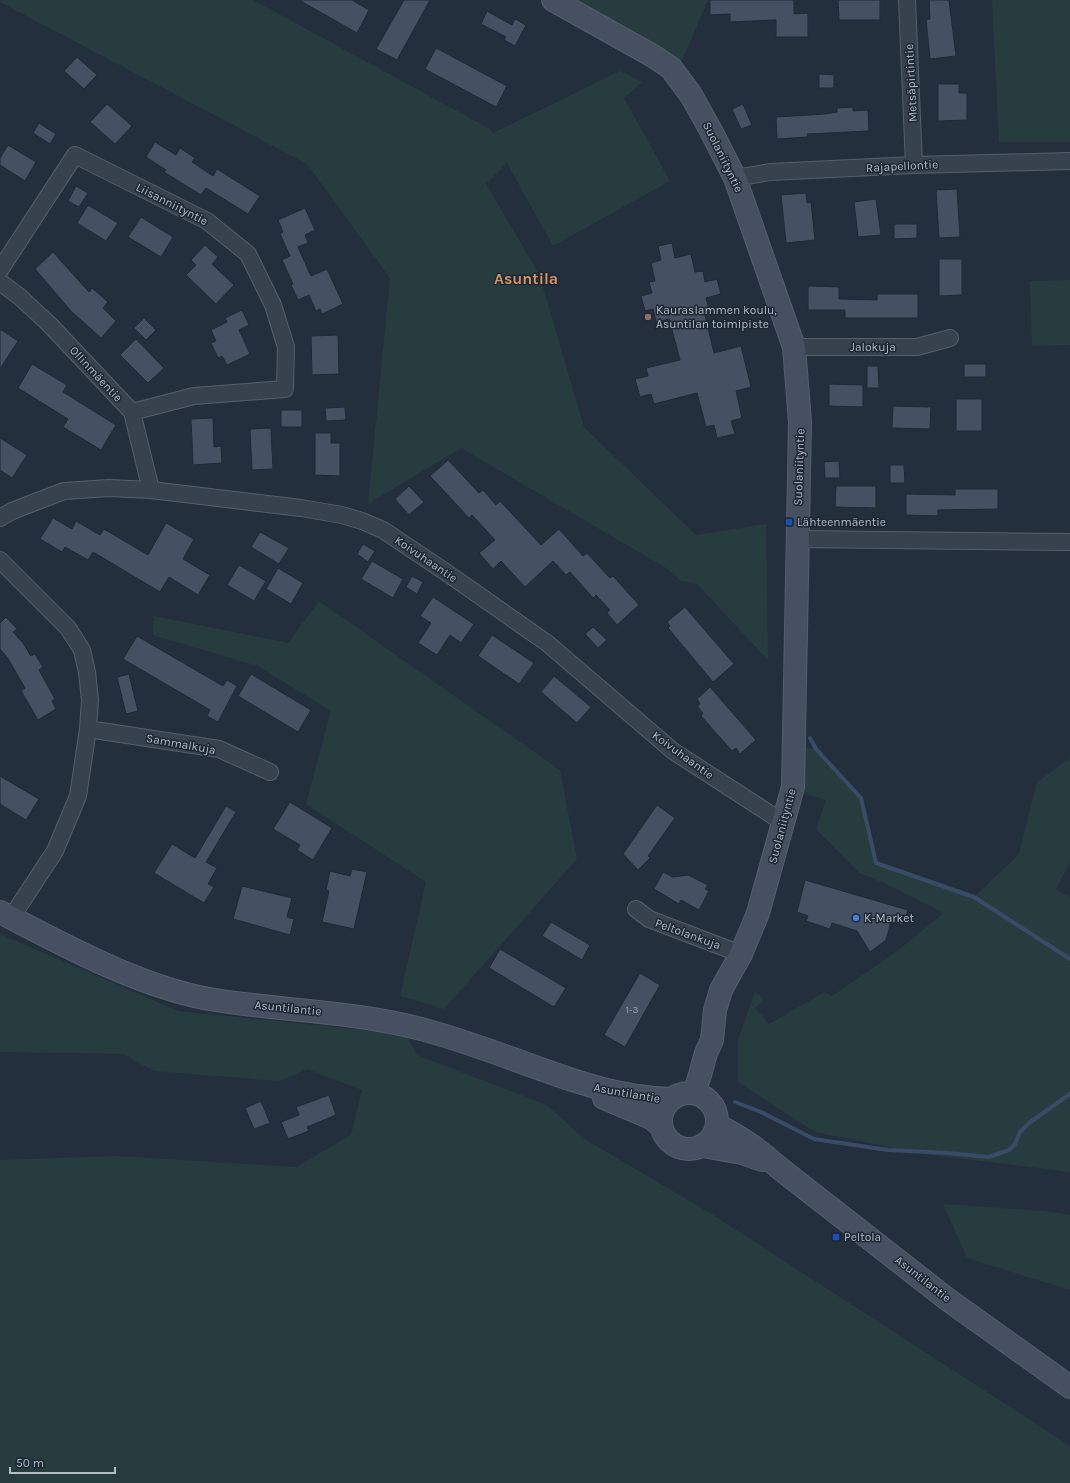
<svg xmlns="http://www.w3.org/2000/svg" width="1070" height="1483" font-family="Karla,sans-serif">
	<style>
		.green { fill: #263c3f }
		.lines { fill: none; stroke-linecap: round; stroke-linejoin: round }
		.stream { stroke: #394c67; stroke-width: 4 }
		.building { fill: #455162; stroke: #1f2835 }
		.street-casing { stroke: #565f6c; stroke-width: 18 }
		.secondary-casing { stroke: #565f6c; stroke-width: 24 }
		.street { stroke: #38414e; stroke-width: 16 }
		.secondary { stroke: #465061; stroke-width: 22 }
		.education-dot { fill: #8d6e63; stroke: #1d2633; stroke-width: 1.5 }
		.transit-dot { fill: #1a4fb4; stroke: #1d2633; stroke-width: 1.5 }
		.shop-dot { fill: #3f7fe0; stroke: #1d2633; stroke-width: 1.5 }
		.labels { text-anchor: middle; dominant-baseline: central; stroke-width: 3; stroke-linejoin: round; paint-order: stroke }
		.number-label { font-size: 10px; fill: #98a1af }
		.street-label { font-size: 12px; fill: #b4bcc9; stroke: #1d2633 }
		.poi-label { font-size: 12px; fill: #b4bcc9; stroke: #1d2633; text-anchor: start }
		.district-label { font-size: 16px; font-weight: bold; fill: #d59563; stroke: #1d2633 }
	</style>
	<rect width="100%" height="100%" fill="#242f3e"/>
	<path class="green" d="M0 0H253L490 129 493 133 620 71 642 82 624 98 670 181 553 246 507 163 486 184 539 274 584 427 696 535 766 524 768 660 697 584 681 581 666 568 461 448 368 504 390 278 307 164 0 2Z
		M572 0H708L681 63Z
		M992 0H1070V142H999Z
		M1070 280V345L1032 346 1030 281Z
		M319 601 560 770 577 859 444 1009 400 996 426 882 306 804 331 711 258 666 153 635 154 616 288 643Z
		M804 748 816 749 861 798 877 863 974 897 1019 854 1037 782 1070 758V861L1056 889 1070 898V1172L925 1154 815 1132 738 1082V1040L755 991 764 1000 755 1008 769 1024 825 992 832 996 892 955 944 913 884 883 859 873 816 829 826 800 801 792Z
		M0 934 178 1011 405 1034 417 1055 547 1105 583 1138 710 1213 1070 1446V1483H0V1160L116 1156 296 1167 351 1135 362 1090 307 1069 280 1081 154 1071 123 1054 0 1052Z
		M943 1204 1044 1211 1070 1215V1290L967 1258Z"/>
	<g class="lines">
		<path class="stream" d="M810 738 816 749 861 798 876 863 974 897 1070 959
			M735 1102 761 1112 814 1139 888 1150 948 1153 989 1157 1009 1150 1015 1144 1020 1132 1029 1123 1070 1094"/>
	</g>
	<path class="building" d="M299 0H352L369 10 357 33Z
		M404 0H430L397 60 376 49Z
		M710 0H794V14L808 13V37H776V20L730 22V14L710 15Z
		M838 0H880V20H839Z
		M929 0H949L956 56 930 59 926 20 930 19Z
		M487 11 512 25 515 19 526 25 515 46 504 40 506 37 481 24Z
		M436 48 507 86 496 107 425 69Z
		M77 57 97 75 84 89 64 71Z
		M819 74 834 75V88H819Z
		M938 84H959V93H967V120L938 121Z
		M107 104 132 126 115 144 90 122Z
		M743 104 752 125 741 129 732 109Z
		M853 107V111L868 110 869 131 807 134 808 137 777 139 776 117 825 114 837 112V108Z
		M39 123 56 134 50 144 33 133Z
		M155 142 176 155 180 148 195 158 192 162 213 176 217 169 260 196 248 214 206 188 201 195 164 172 166 170 146 157Z
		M8 145 36 162 25 181 0 165V158Z
		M76 186 88 193 79 207 68 201Z
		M957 189 960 237 939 238 936 190Z
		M806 193 807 203 811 202 815 240 786 243 781 195Z
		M876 199 881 235 858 237 854 202Z
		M88 205 118 223 106 241 77 223Z
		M305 208 315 230 305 235 308 243 298 247 311 276 327 269 343 304 322 314 320 309 316 311 309 295 298 300 291 285 293 284 282 260 290 256 280 234 283 232 278 220Z
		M141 217 173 237 161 257 128 237Z
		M894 224H917V238L894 239Z
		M672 243 675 258 691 254 695 272 703 271 705 282 717 279 721 294 706 298 709 310 704 311 714 353 741 346 751 387 736 391 742 418 731 421 735 434 717 438 714 425 706 427 697 393 654 404 651 394 640 397 635 379 648 376 646 368 680 360 669 319 656 322 653 309 645 311 641 296 652 293 649 282 655 281 651 263 661 260 658 246Z
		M205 245 218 257 212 264 234 285 216 304 186 275 196 265 191 260Z
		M53 252 89 292 92 288 108 302 103 308 116 321 101 338 71 311 35 269Z
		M939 259H962V295L939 296Z
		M808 286 839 287V299L877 300V294H918V318H845V310H808Z
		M242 310 249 325 239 330 250 354 227 365 222 356 218 358 211 343 216 341 211 330 227 322 225 318Z
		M144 318 156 330 146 340 134 328Z
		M0 329 18 341 0 369Z
		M338 335 339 374 312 375 311 336Z
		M136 339 164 368 148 383 120 355Z
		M32 364 67 385 63 392 116 425 101 450 63 427 68 419 18 388Z
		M964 364H986V377H964Z
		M867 366H878L879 388H867Z
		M829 384 863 385V407L829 406Z
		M956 399H982V431H956Z
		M893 406 931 407 930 429 892 428Z
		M345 407 346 420 326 421 325 408Z
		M281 410H302V427H281Z
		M213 418 214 447 221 446 222 463 193 465 191 419Z
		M271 428 273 469 252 470 250 429Z
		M315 433H331V443H340V476L315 475Z
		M0 438 27 455 12 478 0 470Z
		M448 460 479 493 483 490 496 505 500 501 541 545 559 529 583 556 587 553 610 578 613 576 639 605 617 625 607 613 610 610 596 595 593 598 570 572 566 575 553 561 525 587 501 561 493 569 479 553 495 540 472 515 469 518 430 476Z
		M839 461 840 478H825L824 462Z
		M890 465H904L905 483H890Z
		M409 486 424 502 409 515 395 499Z
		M836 486H876V508L835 507Z
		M955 489H998V509L938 510V516L906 515V494L955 495Z
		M53 518 72 529 76 521 100 535 104 529 148 555 166 523 194 539 183 559 210 575 198 595 169 577 160 592 93 552 88 560 65 547 62 552 40 539Z
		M260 532 289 548 279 564 251 547Z
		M363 544 375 551 368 562 357 554Z
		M372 561 403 579 393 598 361 579Z
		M239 565 266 581 254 601 227 585Z
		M278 568 303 583 291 604 266 589Z
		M412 576 423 582 417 594 406 587Z
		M433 597 474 624 461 643 450 635 437 655 418 643 431 623 420 616Z
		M685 607 734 664 713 682 668 628 670 626 667 622Z
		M6 617 17 629 13 632 23 643 31 656 35 654 43 667 39 670 55 699 52 701 56 709 38 720 21 691 25 688 7 657 0 649V623Z
		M593 627 607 640 598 648 585 634Z
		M492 635 534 663 519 684 478 656Z
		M137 636 223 686 227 680 237 686 218 722 207 716 210 710 123 659Z
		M129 674 138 711 126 714 117 677Z
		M251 674 311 710 298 732 238 696Z
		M554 676 591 707 577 723 541 692Z
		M710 687 756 740 740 754 736 748 732 751 701 716 703 713 697 706 700 704 697 699Z
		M0 776 39 799 26 820 0 804Z
		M290 802 332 828 313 860 297 850 300 845 273 829Z
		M657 805 675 818 648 856 650 858 638 870 623 854Z
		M226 806 236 812 206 862 217 868 208 884 214 887 204 903 154 873 172 844 195 858Z
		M352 869 367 872 354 929 322 922 329 891 326 890 330 871 350 876Z
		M663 872 673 877 688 875 708 885 705 889 709 891 699 910 681 900 679 904 654 889Z
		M805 880 908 910 903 925 891 922 886 940 870 952 857 931 832 923 830 929 806 921 808 916 797 912Z
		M242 886 292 898 287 917 294 919 290 935 233 919Z
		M551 922 590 945 582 960 542 936Z
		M500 949 566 988 554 1007 489 968Z
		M640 973 660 985 625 1047 604 1035Z
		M329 1095 336 1115 307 1127 309 1131 288 1139 281 1122 299 1115 296 1107Z
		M261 1101 270 1123 254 1129 245 1108Z"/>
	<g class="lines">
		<defs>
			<path id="street" d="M907 0 914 165
				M735 178 770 172 914 165 1070 161
				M0 270 75 155 207 221 248 254 273 305 286 347 285 389 194 396 132 412
				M0 282 20 297 50 325 132 412 151 490
				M794 347H917L950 338
				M0 518 12 511 64 491 109 488 151 490 301 508 342 515 362 521 383 530 447 573 547 643 673 751 784 823
				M798 539 1070 542
				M0 560 68 628 82 650 87 672 90 700 88 729 78 796 55 851 11 918
				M88 729 219 749 270 772
				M636 909 649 919 741 954"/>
			<path id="secondary" d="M553 0 653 56 671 68 691 95 710 129 735 178 794 347 800 422 793 787 758 913 741 954 721 990 715 1010 712 1040 706 1053 700 1075 694 1093
				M0 912C64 945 143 989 215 1000 283 1011 353 1011 421 1029 459 1039 497 1053 535 1067 579 1083 623 1098 671 1099
				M661 1121a28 28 0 1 1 56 0a28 28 0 1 1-56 0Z
				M604 1098 651 1118 661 1126
				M717 1125C740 1137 759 1149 778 1167L947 1299 1070 1387
				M703 1146 742 1153 762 1160"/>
		</defs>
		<use href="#street" class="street-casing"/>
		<use href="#secondary" class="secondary-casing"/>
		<use href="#street" class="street"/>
		<use href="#secondary" class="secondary"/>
	</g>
	<circle class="education-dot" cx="648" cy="317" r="4"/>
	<g class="transit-dot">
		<rect x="785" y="518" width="8" height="8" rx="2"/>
		<rect x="832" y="1233" width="8" height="8" rx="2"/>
	</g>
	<circle class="shop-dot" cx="856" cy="918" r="4"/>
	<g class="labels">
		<g class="number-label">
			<text x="632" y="1010">1-3</text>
		</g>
		<g class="street-label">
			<text transform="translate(911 83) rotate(-93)">Metsäpirtintie</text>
			<text transform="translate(723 157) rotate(64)">Suolaniityntie</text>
			<text transform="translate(902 166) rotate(-3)">Rajapellontie</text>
			<text transform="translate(172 204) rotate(27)">Liisanniityntie</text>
			<text x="873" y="347">Jalokuja</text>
			<text transform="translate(96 374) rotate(47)">Ollinmäentie</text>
			<text transform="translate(799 467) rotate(-88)">Suolaniityntie</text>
			<text transform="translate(426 559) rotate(34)">Koivuhaantie</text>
			<text transform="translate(181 744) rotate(10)">Sammalkuja</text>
			<text transform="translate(683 755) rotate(36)">Koivuhaantie</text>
			<text transform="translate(782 826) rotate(-75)">Suolaniityntie</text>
			<text transform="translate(688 934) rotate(20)">Peltolankuja</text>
			<text transform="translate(288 1008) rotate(6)">Asuntilantie</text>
			<text transform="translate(627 1093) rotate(10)">Asuntilantie</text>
			<text transform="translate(923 1279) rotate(38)">Asuntilantie</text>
		</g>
		<g class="poi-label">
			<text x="656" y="310">Kauraslammen koulu,<tspan x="656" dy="14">Asuntilan toimipiste</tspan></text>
			<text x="797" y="522">Lähteenmäentie</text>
			<text x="864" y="918">K-Market</text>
			<text x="844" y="1237">Peltola</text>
		</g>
		<g class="district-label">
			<text x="526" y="278">Asuntila</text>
		</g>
	</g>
	<path d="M10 1467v6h105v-6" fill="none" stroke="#b4bcc9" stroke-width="2"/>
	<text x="16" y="1467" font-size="12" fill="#b4bcc9" stroke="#1d2633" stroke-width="3" paint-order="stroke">50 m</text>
</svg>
